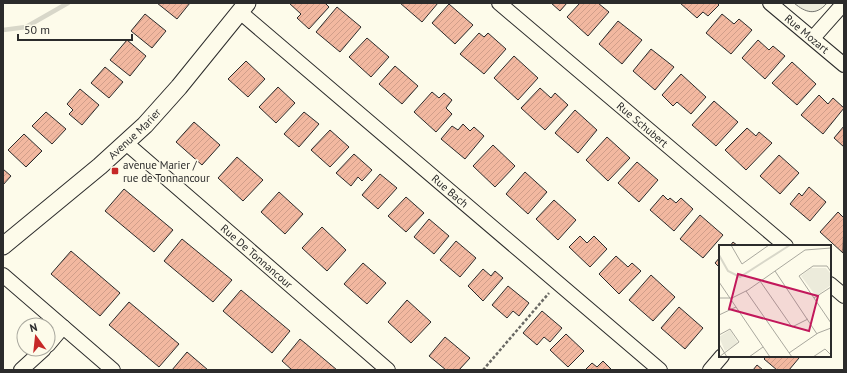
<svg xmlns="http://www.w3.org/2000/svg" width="847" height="373" font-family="'PT Sans',sans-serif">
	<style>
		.green { fill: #ecebdb; stroke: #74746e }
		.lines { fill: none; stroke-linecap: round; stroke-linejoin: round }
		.stream { stroke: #d8d7c9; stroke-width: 4.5 }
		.building { fill: url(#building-hatch); stroke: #2b2b2b }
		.minor-casing { stroke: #2b2b2b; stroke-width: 16 }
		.tertiary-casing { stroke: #2b2b2b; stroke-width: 19 }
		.path { stroke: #6a6964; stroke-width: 2.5; stroke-dasharray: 3 2; stroke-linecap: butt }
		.minor { stroke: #fdfbea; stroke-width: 14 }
		.tertiary { stroke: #fdfbea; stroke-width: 17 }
		.poi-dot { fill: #c62828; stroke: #fdfbea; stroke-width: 1.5 }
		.labels { text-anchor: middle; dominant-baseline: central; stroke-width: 3; stroke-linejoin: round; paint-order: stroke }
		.street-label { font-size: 11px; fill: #2b2b2b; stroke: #fdfbea }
		.poi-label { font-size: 11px; fill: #2b2b2b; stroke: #fdfbea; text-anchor: start }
		.inset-river { fill: none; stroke: #d8d7c9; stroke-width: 2 }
		.inset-road { fill: none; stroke: #a9a89e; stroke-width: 1 }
		.view { fill: #c2185b; fill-opacity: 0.15; stroke: #c2185b; stroke-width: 2 }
		.inset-edge { fill: none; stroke: #2b2b2b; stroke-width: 2 }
	</style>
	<defs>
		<pattern id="building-hatch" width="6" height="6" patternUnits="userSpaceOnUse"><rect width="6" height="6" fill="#f2b8a0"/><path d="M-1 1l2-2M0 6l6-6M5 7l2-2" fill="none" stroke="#d09e8a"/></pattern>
	</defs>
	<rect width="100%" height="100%" fill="#fdfbea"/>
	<path class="green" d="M794 3H827C816 16 806 13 794 3Z"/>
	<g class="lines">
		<path class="stream" d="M3 30 26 27 68 3"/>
	</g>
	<path class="building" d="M157 3H190L177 19Z
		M289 3H325L329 7 309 29 297 18 301 14Z
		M400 3H438L422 22Z
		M551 3H567L560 11Z
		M580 3H598L609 12 588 36 567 17Z
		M680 3H717L719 5 708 16 703 12 697 18Z
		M449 4 473 25 455 44 432 23Z
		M337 7 361 27 340 52 316 32Z
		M145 14 166 31 152 48 131 31Z
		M722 14 734 24 739 19 752 30 731 54 706 33Z
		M618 21 642 40 622 64 599 44Z
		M479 33 484 37 488 33 506 49 484 74 460 54Z
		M367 38 389 57 371 77 349 57Z
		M127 40 146 56 130 76 110 60Z
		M758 40 769 50 773 46 785 56 765 79 742 58Z
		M651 49 674 67 655 90 633 71Z
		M514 56 538 78 518 100 494 78Z
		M246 61 265 79 248 97 228 79Z
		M792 62 816 84 797 105 772 83Z
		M395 66 418 86 402 104 379 84Z
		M105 67 123 82 109 98 91 83Z
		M681 74 706 97 691 114 677 102 673 106 662 95Z
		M278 87 295 103 276 123 259 107Z
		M540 88 551 98 555 93 568 105 545 130 521 108Z
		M80 89 99 105 82 125 69 114 73 110 67 104Z
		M432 92 439 98 444 93 452 100 446 108 452 114 436 132 414 112Z
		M819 95 828 104 833 98 844 108 823 134 801 115Z
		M714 101 738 122 716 146 692 125Z
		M575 110 597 130 578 153 555 133Z
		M46 112 66 129 52 144 32 126Z
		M304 112 319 124 299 147 284 134Z
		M194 122 220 145 202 165 176 142Z
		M463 124 470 131 474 127 484 136 465 159 441 139 452 126 458 130Z
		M844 126V147L834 138Z
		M747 128 756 136 759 132 772 143 746 170 725 150Z
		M330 130 349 147 330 167 311 150Z
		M24 134 42 151 26 167 8 150Z
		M607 137 630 158 608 181 586 160Z
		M493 145 515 166 495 187 473 166Z
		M354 154 372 170 362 181 358 177 351 186 336 173Z
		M779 155 799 173 780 194 760 176Z
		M237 157 263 180 243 201 218 178Z
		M637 162 658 180 639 202 618 183Z
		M3 169 11 176 3 185Z
		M525 172 547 192 528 214 506 194Z
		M380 174 397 188 378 209 362 195Z
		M809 187 826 202 810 221 790 204 799 193 802 196Z
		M124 189 173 230 154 252 105 211Z
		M279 192 303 214 285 234 261 212Z
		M663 195 668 200 670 198 676 203 681 198 693 209 674 231 650 210Z
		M406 197 424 213 406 232 388 216Z
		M554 200 576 220 558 240 536 219Z
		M838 212 844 218 843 253 820 232Z
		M700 215 723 235 703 258 680 239Z
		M429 219 449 236 434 254 414 237Z
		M322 227 346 250 327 271 302 248Z
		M580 236 587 243 594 236 607 249 590 267 569 247Z
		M182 239 232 280 213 302 164 261Z
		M456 241 476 258 460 277 440 260Z
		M733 242 738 246H730Z
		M71 251 120 293 100 316 51 274Z
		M616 256 628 267 632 263 641 271 619 294 599 274Z
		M720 257V268L715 263Z
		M363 263 386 283 367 304 344 284Z
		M483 269 491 276 495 271 503 278 483 301 468 286Z
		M651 275 675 297 653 321 629 300Z
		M508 286 529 303 519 316 513 311 507 318 492 305Z
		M241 290 290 331 272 353 223 311Z
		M407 300 431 322 411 343 388 322Z
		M129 302 179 344 159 367 109 325Z
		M679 307 703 328 685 349 661 328Z
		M542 311 562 328 550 342 544 337 537 345 523 333Z
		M566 334 584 351 568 367 550 350Z
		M445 337 470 358 459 370H446L429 356Z
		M300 339 305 343 337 370H292L282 361Z
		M187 352 208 370H172Z
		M767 356H796L799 358 789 370H777L764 359Z
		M603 361 612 370H585L592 363 597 367Z
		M757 365 763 370H753Z"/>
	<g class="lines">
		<defs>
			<g id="minor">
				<path id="s1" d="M499 3 786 246"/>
				<path id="s2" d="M770 3 844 65"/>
				<path id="s3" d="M240 12 660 370"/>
				<path d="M813 38 844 3"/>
				<path id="s4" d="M126 143 388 370"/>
				<path d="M3 275 113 370"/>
				<path d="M830 284 844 296"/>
				<path d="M48 345 63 327"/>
				<path d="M21 370 44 349"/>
				<path d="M710 370 722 356"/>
			</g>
			<g id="tertiary">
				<path id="s5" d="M3 246 100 166 145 125 179 87 247 3"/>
			</g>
		</defs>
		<use href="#minor" class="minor-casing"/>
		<use href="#tertiary" class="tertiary-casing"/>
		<path class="path" d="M483 370 549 293"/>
		<use href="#minor" class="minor"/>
		<use href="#tertiary" class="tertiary"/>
	</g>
	<rect class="poi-dot" x="111" y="167" width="8" height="8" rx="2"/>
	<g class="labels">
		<g class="street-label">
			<text stroke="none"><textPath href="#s2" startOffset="48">Rue Mozart</textPath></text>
			<text stroke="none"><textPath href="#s1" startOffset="188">Rue Schubert</textPath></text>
			<text stroke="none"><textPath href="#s5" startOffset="173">Avenue Marier</textPath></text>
			<text stroke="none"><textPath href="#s3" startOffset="276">Rue Bach</textPath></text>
			<text stroke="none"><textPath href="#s4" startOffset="173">Rue De Tonnancour</textPath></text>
		</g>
		<g class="poi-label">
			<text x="123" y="165">avenue Marier /<tspan x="123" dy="13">rue de Tonnancour</tspan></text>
		</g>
	</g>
	<g transform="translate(719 245)">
		<rect width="112" height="112" fill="#fdfbea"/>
		<path d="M92 23H107L112 29V40L97 51 82 31ZM11 85 19 98 6 106 0 92Z" fill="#ecebdb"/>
		<path class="inset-river" d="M0 10 9 26 21 32 71 0"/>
		<path class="inset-road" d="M12 0 23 19 50 0M56 26 98 89M112 27 108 21H94L80 31 112 78M41 36 73 82 89 74M0 37 51 112M27 46 73 112M0 53H13L29 45 86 5 112 3M95 53 112 42M0 70 17 62M0 90 11 84 20 97 0 112M0 99 8 112M70 108 99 88 112 83M30 112 44 102M94 112 106 104 112 110"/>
		<path class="view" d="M19 29 99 51 90 86 10 64Z"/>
		<rect width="112" height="112" class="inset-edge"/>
	</g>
	<rect width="847" height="373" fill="none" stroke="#2b2b2b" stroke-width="8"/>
	<g transform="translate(36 337) rotate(345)"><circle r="19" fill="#fdfbea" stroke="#a9a89e"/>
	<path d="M0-3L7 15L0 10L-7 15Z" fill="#c62828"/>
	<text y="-6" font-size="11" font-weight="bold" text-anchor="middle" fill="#2b2b2b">N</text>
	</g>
	<path d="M18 34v6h114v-6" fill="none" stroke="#2b2b2b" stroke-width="2"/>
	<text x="24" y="34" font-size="12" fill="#2b2b2b" stroke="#fdfbea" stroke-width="3" paint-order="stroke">50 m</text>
</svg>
